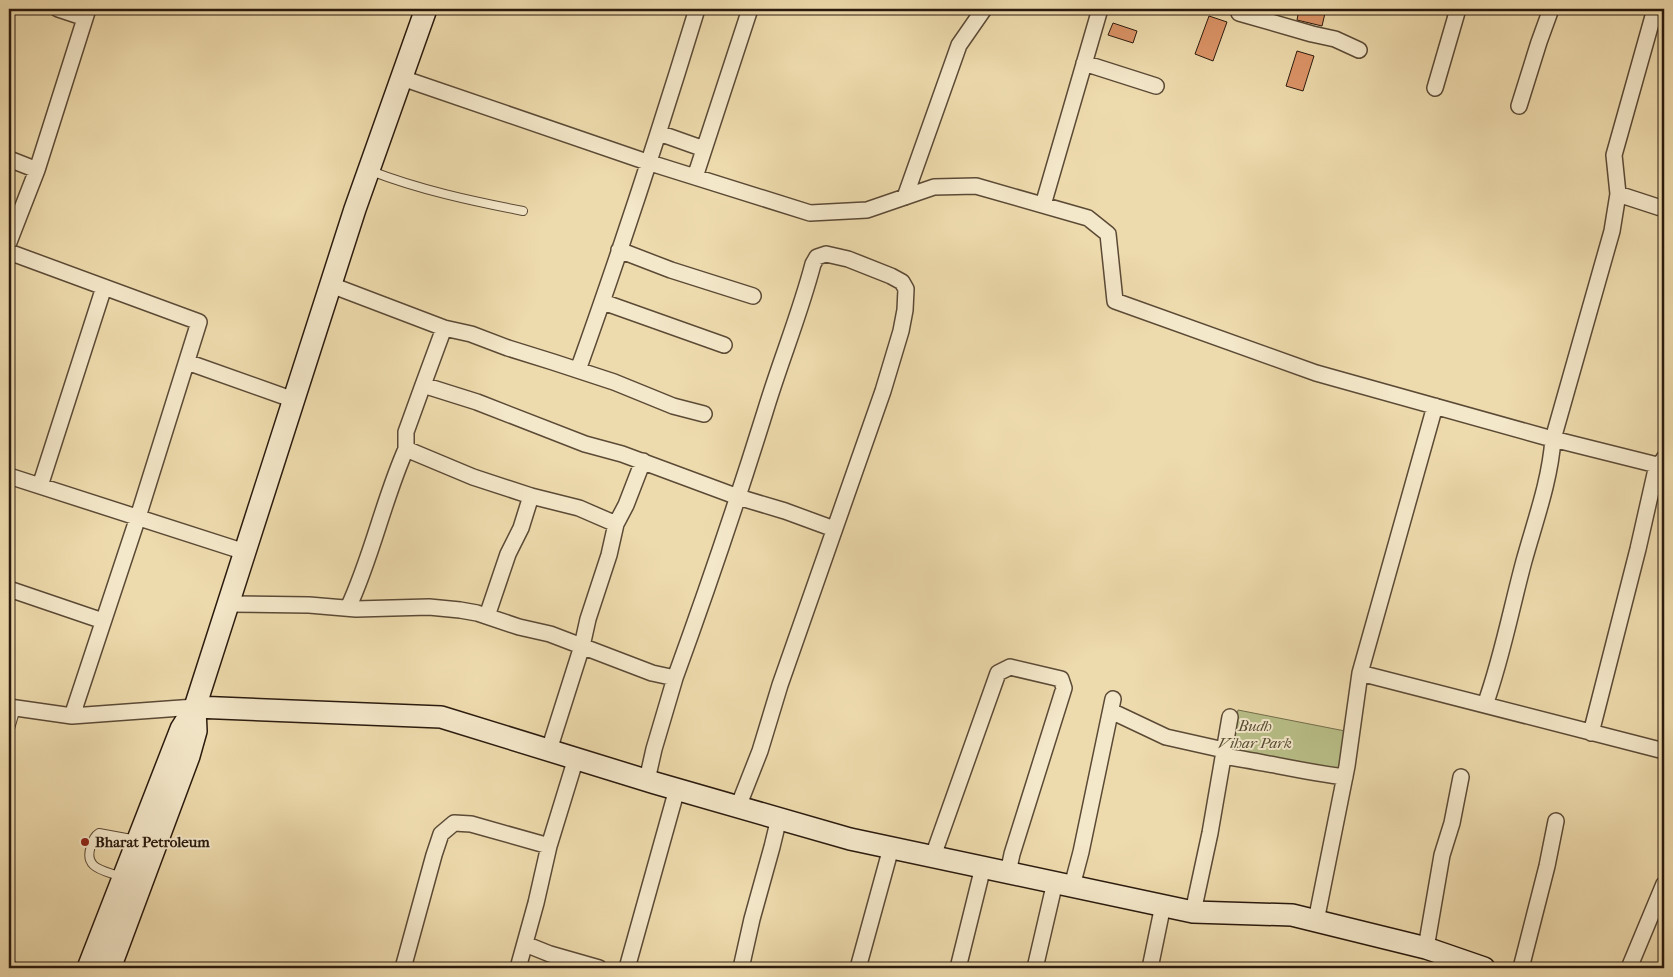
<svg xmlns="http://www.w3.org/2000/svg" width="1673" height="977" font-family="'IM FELL French Canon',serif">
	<style>
		.green { fill: #b9c089; stroke: #726d4c }
		.building { fill: #dc9467; stroke: #2a1a0e }
		.lines { fill: none; stroke-linecap: round; stroke-linejoin: round }
		.lane-casing { stroke: #5b4a36; stroke-width: 10 }
		.street-casing { stroke: #5b4a36; stroke-width: 18 }
		.secondary-casing { stroke: #2a1a0e; stroke-width: 24 }
		.lane { stroke: #f4e8ca; stroke-width: 8 }
		.street { stroke: #f4e8ca; stroke-width: 15 }
		.secondary { stroke: #f4e8ca; stroke-width: 21 }
		.poi-dot { fill: #8f2418; stroke: #f4e8ca; stroke-width: 2 }
		.labels { text-anchor: middle; dominant-baseline: central; stroke-width: 4; stroke-linejoin: round; paint-order: stroke }
		.park-label { font-size: 15px; font-style: italic; fill: #554c33; stroke: #f4e8ca }
		.poi-label { font-size: 15px; font-weight: bold; fill: #2a1a0e; stroke: #f4e8ca; text-anchor: start }
	</style>
	<rect width="100%" height="100%" fill="#eedbad"/>
	<filter id="stains"><feTurbulence type="fractalNoise" baseFrequency=".004" numOctaves="4"/><feColorMatrix values="0 0 0 0 .2 0 0 0 0 .09 0 0 0 0 .02 0 0 0 .5 -.17"/></filter>
	<radialGradient id="worn" r=".72"><stop offset=".6" stop-color="#630" stop-opacity="0"/><stop offset="1" stop-color="#630" stop-opacity=".3"/></radialGradient>
	<path class="green" d="M1238 710 1345 731 1346 772 1231 752Z"/>
	<path class="building" d="M1299 9H1326L1322 26 1297 20Z
		M1209 16 1227 22 1213 61 1195 54Z
		M1113 23 1137 31 1133 43 1108 35Z
		M1297 51 1314 56 1303 91 1286 86Z"/>
	<g class="lines">
		<defs>
			<path id="lane" d="M371 171C420 190 472 201 523 211
				M9 732 16 708
				M121 877C104 870 83 869 91 846 93 840 94 836 99 833L137 840"/>
			<path id="street" d="M58 9 85 18
				M1240 9 1239 13 1312 34 1335 39 1359 50
				M1084 63 1156 86
				M402 78 644 161 810 213 867 210 934 187 976 186 1088 218 1108 234 1115 301 1316 373 1545 437 1657 465
				M1435 88 1458 9
				M1519 106 1539 42 1551 9
				M659 133 704 149
				M9 159 37 170
				M695 177 750 9
				M1618 194 1614 155 1655 9
				M905 197 959 45 984 9
				M1043 205 1100 9
				M9 242 37 170 88 9
				M619 250 671 270 753 296
				M9 252 199 322 138 517 72 716
				M331 285 444 328 471 334 508 348 553 362 614 382 673 406 704 414
				M603 302 724 345
				M187 362 294 400
				M578 370C621 250 660 130 697 9
				M423 385 444 328
				M1435 406 1360 673 1664 751
				M406 449V432L423 385 477 402 585 444 622 454 738 497 785 511 834 529
				M9 476 245 552
				M40 486 104 287
				M616 524 626 505 643 461
				M9 589 103 621
				M229 604 309 605 356 609 429 607 460 610 477 613 519 627 550 634 652 673 675 678 654 749 647 780
				M348 608C372 557 383 501 406 449L473 477 531 496 579 508 616 524 609 555 588 619 582 646 549 750
				M487 616 508 554 521 528 531 496
				M675 678C707 590 737 502 765 412 780 362 800 314 813 264L817 257 826 254 848 259 891 276 902 282 906 289 905 310 901 331 883 391 780 685 760 751 738 807
				M1485 705C1502 658 1511 609 1524 561 1535 521 1550 481 1553 439L1612 231 1618 194 1664 209
				M9 707 72 716 195 707
				M1111 711 1166 737 1224 750
				M1591 733 1638 549 1657 465 1664 460V458
				M1223 756C1264 762 1304 772 1345 777
				M933 856 998 673 1010 667 1061 679 1064 688 1012 854 1008 873
				M1072 886 1081 852 1113 699
				M1193 912 1210 833 1230 717
				M1316 921 1347 766 1360 673
				M525 944 550 954 599 968
				M1426 948 1442 855 1452 823 1461 777
				M9 968H10
				M403 968 434 855 441 834 454 823 471 824 549 846
				M518 968 536 903 549 846 576 758
				M627 968 677 789
				M741 968 752 919 772 847 779 818
				M858 968 891 848
				M958 968 983 867
				M1035 968 1055 882
				M1150 968 1163 905
				M1521 968 1547 866 1556 821
				M1629 968 1664 884"/>
			<path id="secondary" d="M195 707 441 717 655 783 850 839 1193 912 1292 915 1426 948 1484 968
				M88 968 181 729 195 707 355 209 426 9
				M110 968 189 756 196 731 195 708"/>
		</defs>
		<use href="#lane" class="lane-casing"/>
		<use href="#street" class="street-casing"/>
		<use href="#secondary" class="secondary-casing"/>
		<use href="#lane" class="lane"/>
		<use href="#street" class="street"/>
		<use href="#secondary" class="secondary"/>
	</g>
	<circle class="poi-dot" cx="85" cy="842" r="5"/>
	<g class="labels">
		<g class="park-label">
			<text x="1255" y="726">Budh<tspan x="1255" dy="17">Vihar Park</tspan></text>
		</g>
		<g class="poi-label">
			<text x="95" y="842">Bharat Petroleum</text>
		</g>
	</g>
	<rect width="1673" height="977" fill="none" stroke="#eedbad" stroke-width="30"/>
	<rect x="10" y="10" width="1653" height="957" fill="none" stroke="#2a1a0e" stroke-width="2.5"/>
	<rect x="15" y="15" width="1643" height="947" fill="none" stroke="#2a1a0e"/>
	<rect width="100%" height="100%" filter="url(#stains)"/>
	<rect width="100%" height="100%" fill="url(#worn)"/>
</svg>
